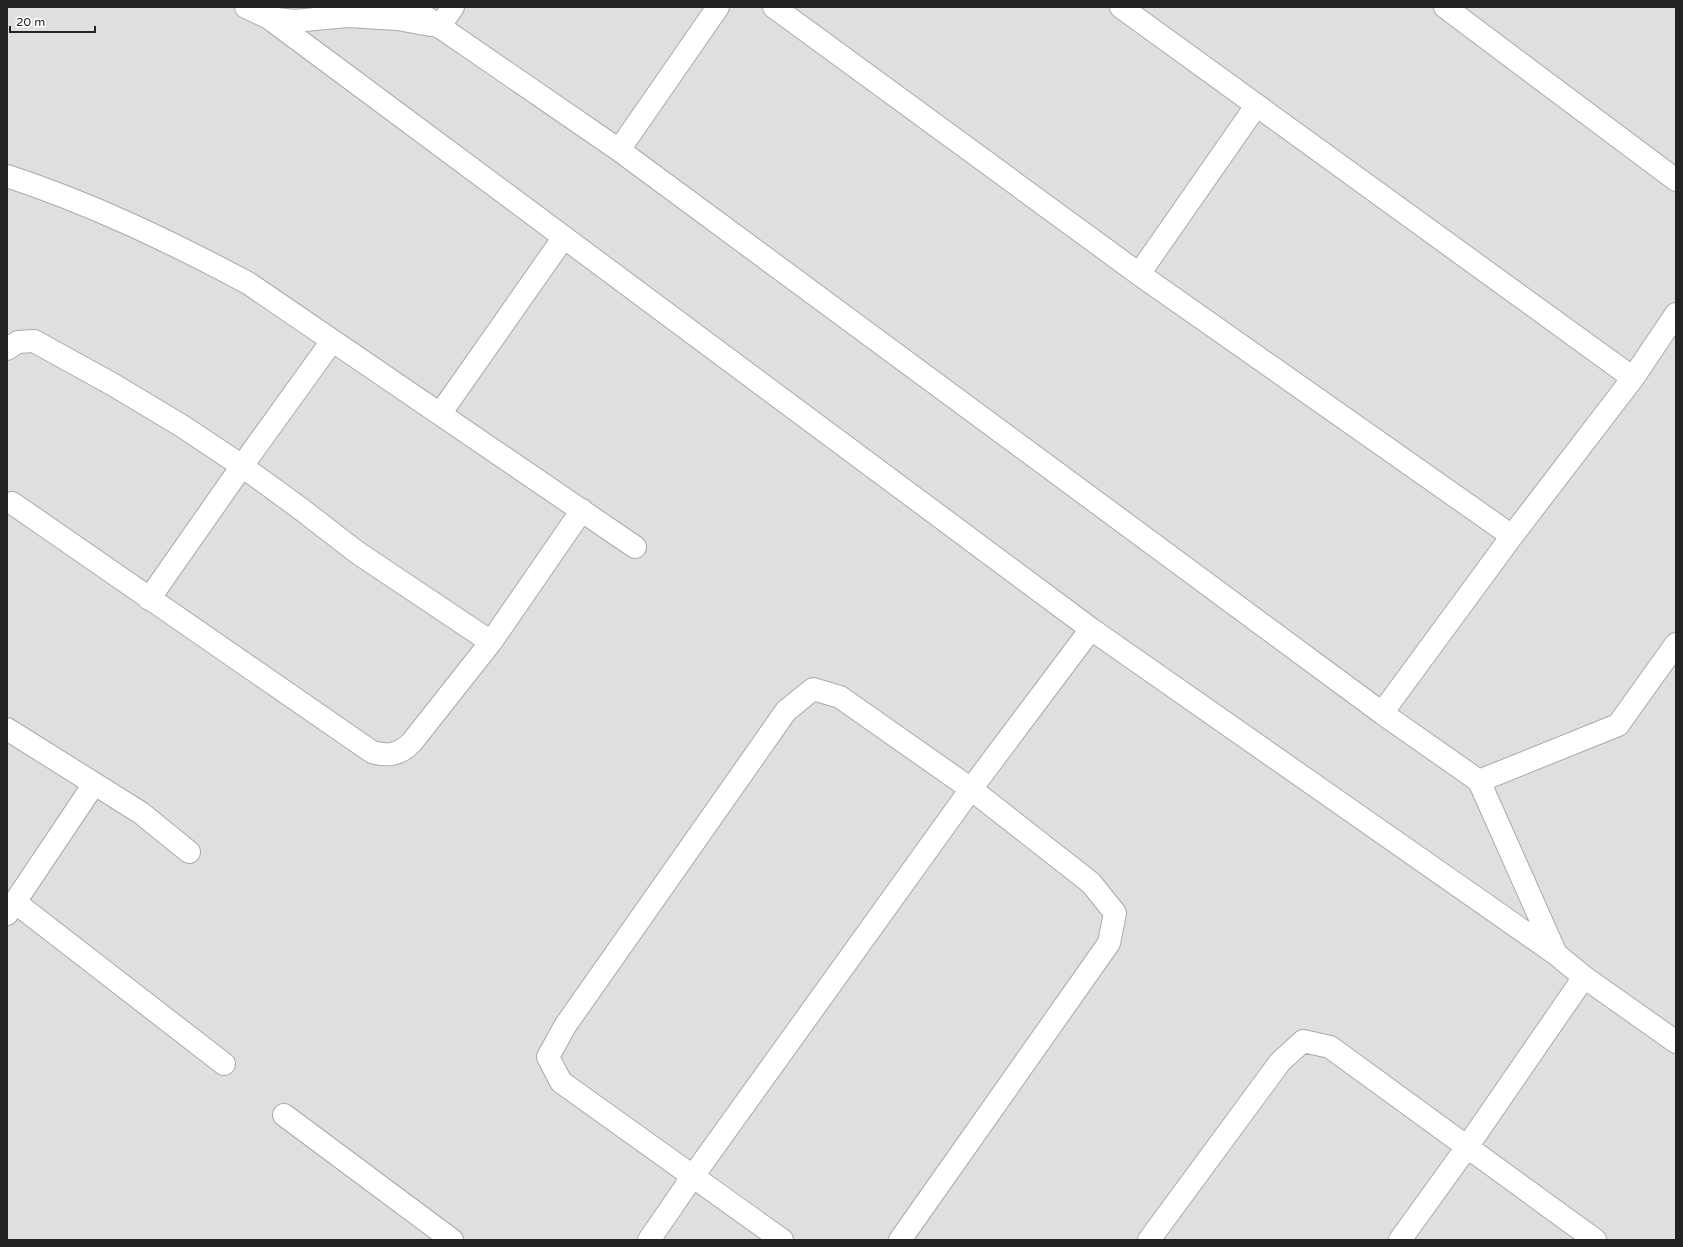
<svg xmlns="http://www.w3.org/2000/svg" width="1683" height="1247" font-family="'Varela Round',sans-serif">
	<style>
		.residential { fill: #e0dfdf }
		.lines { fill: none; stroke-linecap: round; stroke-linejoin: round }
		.minor-casing { stroke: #a9a9a9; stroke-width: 24 }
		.minor { stroke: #fff; stroke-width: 22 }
	</style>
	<rect width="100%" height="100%" fill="#f2efe9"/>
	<path class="residential" d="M7 7H1676V1240H7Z"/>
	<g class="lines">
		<defs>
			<path id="minor" d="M246 7 269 18 294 21 348 16 398 19 430 25
				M411 7 619 150 1382 713 1479 781 1556 954 1584 977 1676 1042
				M774 7 1139 274 1512 536
				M1121 7 1633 378
				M1445 7 1676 180
				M269 18 1091 629 1556 954
				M439 27 453 7
				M619 150 718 7
				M7 176C92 204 169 241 248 283L635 547
				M1139 274 1256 106
				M7 349 18 342 34 341 112 384 182 426 242 466 301 509 358 553 491 642
				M440 414 564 237
				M12 503 372 752C388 757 401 754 412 742L491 642 582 510
				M149 599 242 466 332 341
				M1382 713 1512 536 1633 378 1676 314
				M7 729 141 813 189 852
				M1479 781 1618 725 1676 644
				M16 903 224 1064
				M7 914 94 784
				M284 1115 452 1240
				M649 1240 693 1176 971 789 1091 629
				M782 1240 561 1082 548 1057 565 1026 786 711 813 689 840 697 971 789 1091 883 1115 913 1109 943 900 1240
				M1149 1240 1280 1062 1303 1041 1330 1047 1595 1240
				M1400 1240 1467 1147 1584 977"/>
		</defs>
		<use href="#minor" class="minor-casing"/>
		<use href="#minor" class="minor"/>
	</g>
	<rect width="1683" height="1247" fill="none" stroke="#222222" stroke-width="16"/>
	<path d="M10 26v6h85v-6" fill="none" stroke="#222222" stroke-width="2"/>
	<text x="16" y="26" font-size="12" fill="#222222" stroke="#ffffff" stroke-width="3" paint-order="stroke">20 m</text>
</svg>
